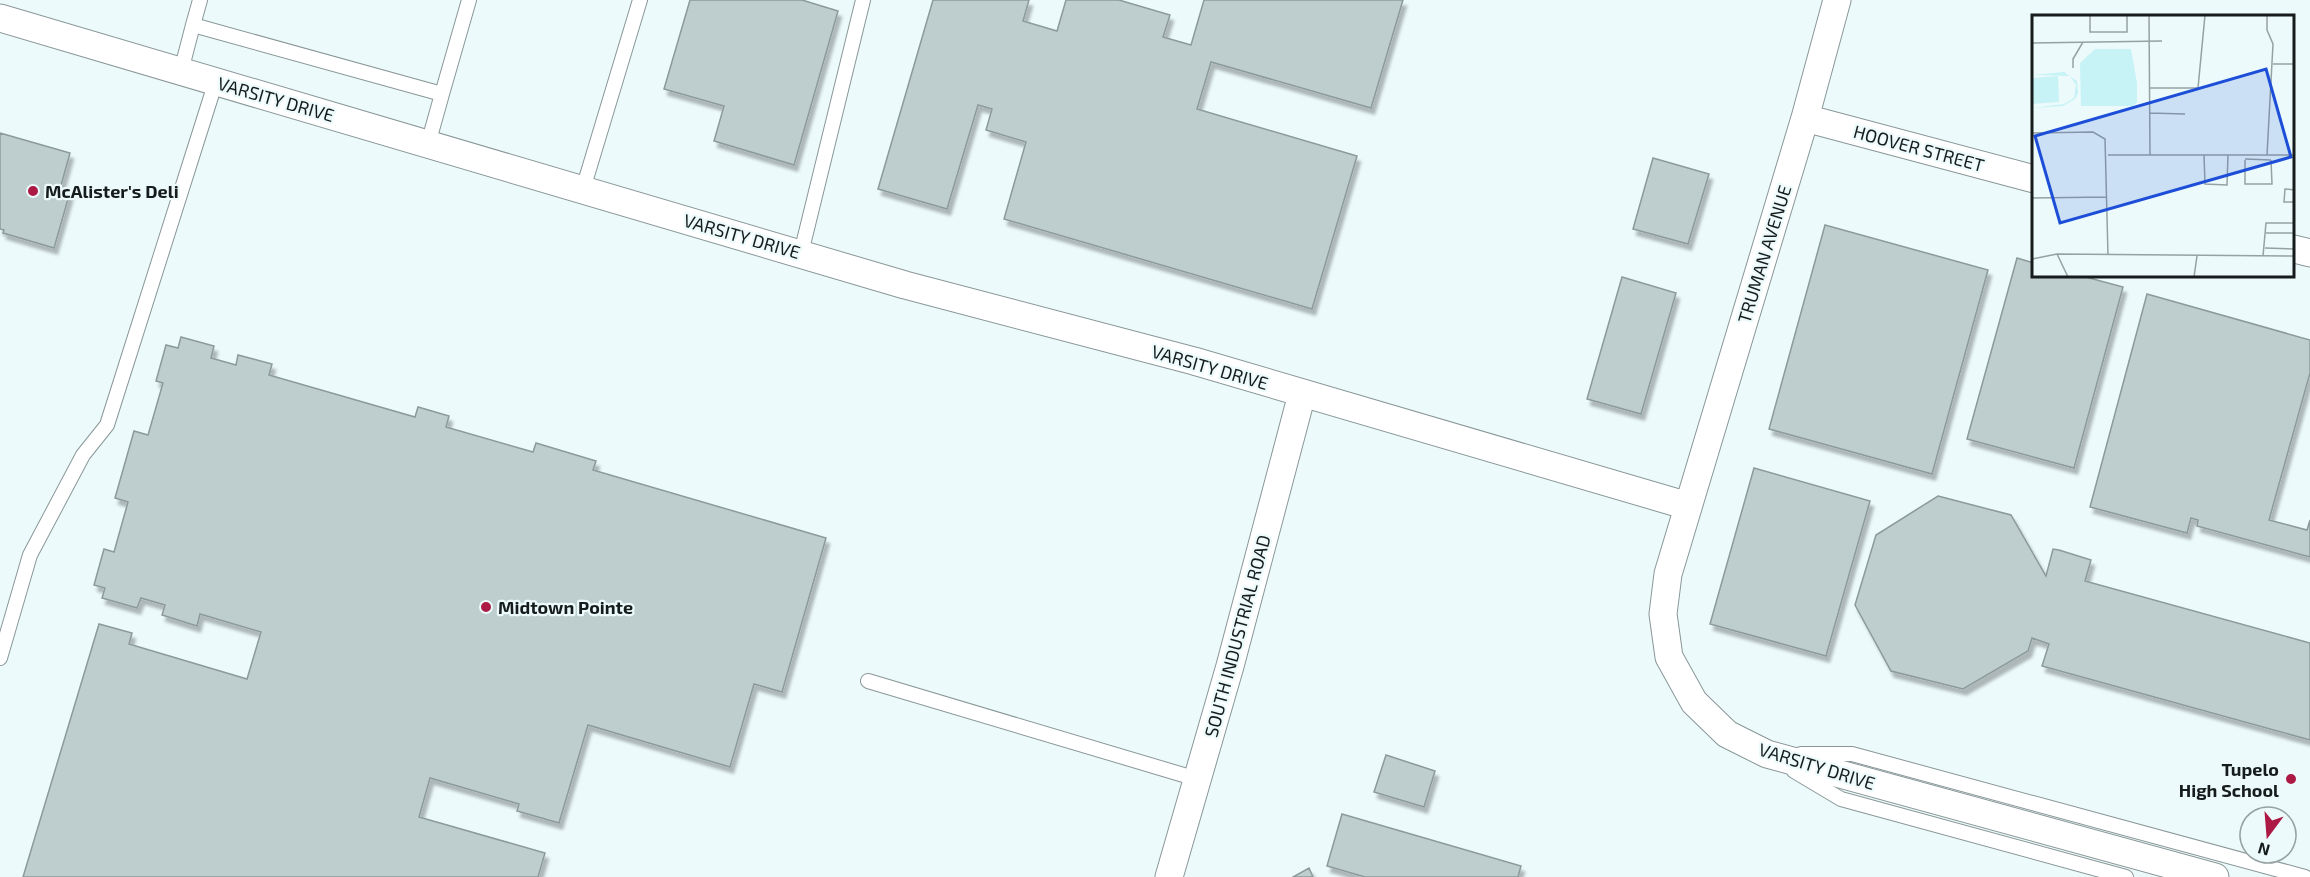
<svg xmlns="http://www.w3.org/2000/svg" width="2310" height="877" font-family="'Exo 2',sans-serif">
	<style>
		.building { fill: #becdcd; stroke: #8c9a9a; stroke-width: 1.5; filter: url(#shadow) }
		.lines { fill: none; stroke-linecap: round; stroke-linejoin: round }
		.service-casing { stroke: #8a9798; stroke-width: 16 }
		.minor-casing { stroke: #8a9798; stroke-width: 29 }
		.service { stroke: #fff; stroke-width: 14 }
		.minor { stroke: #fff; stroke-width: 27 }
		.poi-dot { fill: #ad1945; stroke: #ecfafb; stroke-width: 2 }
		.labels { text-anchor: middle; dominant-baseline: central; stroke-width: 4.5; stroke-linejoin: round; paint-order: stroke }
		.street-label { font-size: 18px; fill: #161b1b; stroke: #ecfafb }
		.poi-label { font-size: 18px; font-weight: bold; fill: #161b1b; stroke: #ecfafb; text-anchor: start }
		.inset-road { fill: none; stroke: #96a1a1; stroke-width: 1.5 }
		.view { fill: #1d4ed8; fill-opacity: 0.15; stroke: #1d4ed8; stroke-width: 3 }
		.inset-edge { fill: none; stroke: #161b1b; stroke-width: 3 }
	</style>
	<defs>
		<filter id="shadow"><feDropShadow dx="3.5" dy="6" stdDeviation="1.5" flood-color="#0004"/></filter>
	</defs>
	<rect width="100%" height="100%" fill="#ecfafb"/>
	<path class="building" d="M690 0H802L838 11 794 165 714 141 724 106 664 89Z
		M933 0H1029L1023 21 1057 31 1066 0H1119L1170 15 1163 37 1191 45 1204 0H1403L1371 108 1211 62 1197 109 1357 156 1312 309 1004 219 1026 142 986 130 992 109 978 105 947 209 878 189Z
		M0 133 70 153 60 189 70 192 54 248 3 233 4 230 0 229Z
		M1653 158 1709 174 1688 244 1633 229Z
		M1825 225 1988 270 1932 474 1769 429Z
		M2017 258 2034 263V276H2082L2123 287 2074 468 1967 439Z
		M1622 277 1676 293 1641 414 1587 399Z
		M2147 294 2310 340V373L2269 520 2307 530 2310 520V557L2197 526 2198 520 2191 518 2187 533 2090 507Z
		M181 337 214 346 211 358 236 365 238 355 272 364 269 375 415 417 418 407 449 416 446 427 533 452 536 443 596 461 593 470 826 538 782 692 754 684 730 767 588 725 559 823 517 811 519 804 430 778 419 817 545 853 538 877H23L99 624 132 633 129 644 247 679 261 632 200 614 197 626 162 615 165 605 141 598 137 608 102 598 105 588 94 585 104 549 114 552 128 502 115 498 134 431 148 435 163 383 156 381 166 345 178 348Z
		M1754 468 1870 501 1826 656 1710 624Z
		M1938 496 2011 515 2046 576 2053 549 2059 550 2091 560 2085 581 2310 643V740L2042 666 2049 644 2032 638 2028 651 1963 689 1891 671 1855 605 1876 535Z
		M1386 755 1435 771 1424 807 1374 792Z
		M1342 814 1521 866 1518 877H1365L1327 866Z
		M1309 868 1313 877H1293Z"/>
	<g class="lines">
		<defs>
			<path id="service" d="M193 25 200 0
				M181 71 193 25 442 94 428 144
				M442 94 469 0
				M583 189 640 0
				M801 253 863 0
				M0 658 30 555 83 455 107 425 216 81
				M868 681 1197 779
				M1801 754H1852L2305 877
				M1794 771 1841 799 2126 877"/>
			<path id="minor" d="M1837 0 1805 118 1668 574 1663 614 1669 657 1694 702 1727 734 1767 754 2215 877
				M0 18 905 285 1194 361 1688 506
				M1805 118 2034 179
				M2294 249 2310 253
				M1169 877 1230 666 1302 394"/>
		</defs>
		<use href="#service" class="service-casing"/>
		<use href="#minor" class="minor-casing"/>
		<use href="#service" class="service"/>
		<use href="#minor" class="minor"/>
	</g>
	<g class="poi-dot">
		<circle cx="33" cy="191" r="6"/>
		<circle cx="486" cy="607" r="6"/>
		<circle cx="2291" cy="779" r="6"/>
	</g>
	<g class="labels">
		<g class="street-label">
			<text transform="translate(276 99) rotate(16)">VARSITY DRIVE</text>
			<text transform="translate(1919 148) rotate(15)">HOOVER STREET</text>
			<text transform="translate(742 236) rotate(16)">VARSITY DRIVE</text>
			<text transform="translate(1764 254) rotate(-73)">TRUMAN AVENUE</text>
			<text transform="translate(1210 367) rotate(16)">VARSITY DRIVE</text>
			<text transform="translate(1237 636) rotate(-75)">SOUTH INDUSTRIAL ROAD</text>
			<text transform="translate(1817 766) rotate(17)">VARSITY DRIVE</text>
		</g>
		<g class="poi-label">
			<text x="45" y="191">McAlister's Deli</text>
			<text x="498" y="607">Midtown Pointe</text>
			<text x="2279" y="769" text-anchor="end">Tupelo<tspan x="2279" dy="21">High School</tspan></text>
		</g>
	</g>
	<g transform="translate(2032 15)">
		<rect width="262" height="262" fill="#ecfafb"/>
		<path d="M63 34H99L105 68V87L101 91H49L48 48ZM32 57 45 66 46 78 43 84 31 91 0 93 32 89 42 83 44 70 38 61 0 60ZM26 61 27 87 0 89V63Z" fill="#c7f3f6"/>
		<path class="inset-road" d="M58 0V17H95V0M117 0 118 140M235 0V15L241 29 235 140M0 28 130 26M241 49H261M41 53V44L51 27M117 73H166L173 0M117 98 153 99M0 118 61 117 73 124 76 240M76 140H263M172 140 173 169 195 170 196 140M213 144 239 145M213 145V169H240L239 145M263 175 253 174 252 187H263M0 183 75 182M234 218H263M233 233 263 234M25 239 36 262M231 241 234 208H263M0 244 25 239 263 241M162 262 165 241"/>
		<path class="view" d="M234 54 259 142 28 208 3 121Z"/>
		<rect width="262" height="262" class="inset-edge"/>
	</g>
	<g transform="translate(2268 835) rotate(196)"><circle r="28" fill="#ecfafb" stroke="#96a1a1" stroke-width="1.5"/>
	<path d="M0-4.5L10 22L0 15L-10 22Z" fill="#ad1945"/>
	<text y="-9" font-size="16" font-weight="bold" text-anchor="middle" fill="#161b1b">N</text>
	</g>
</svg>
